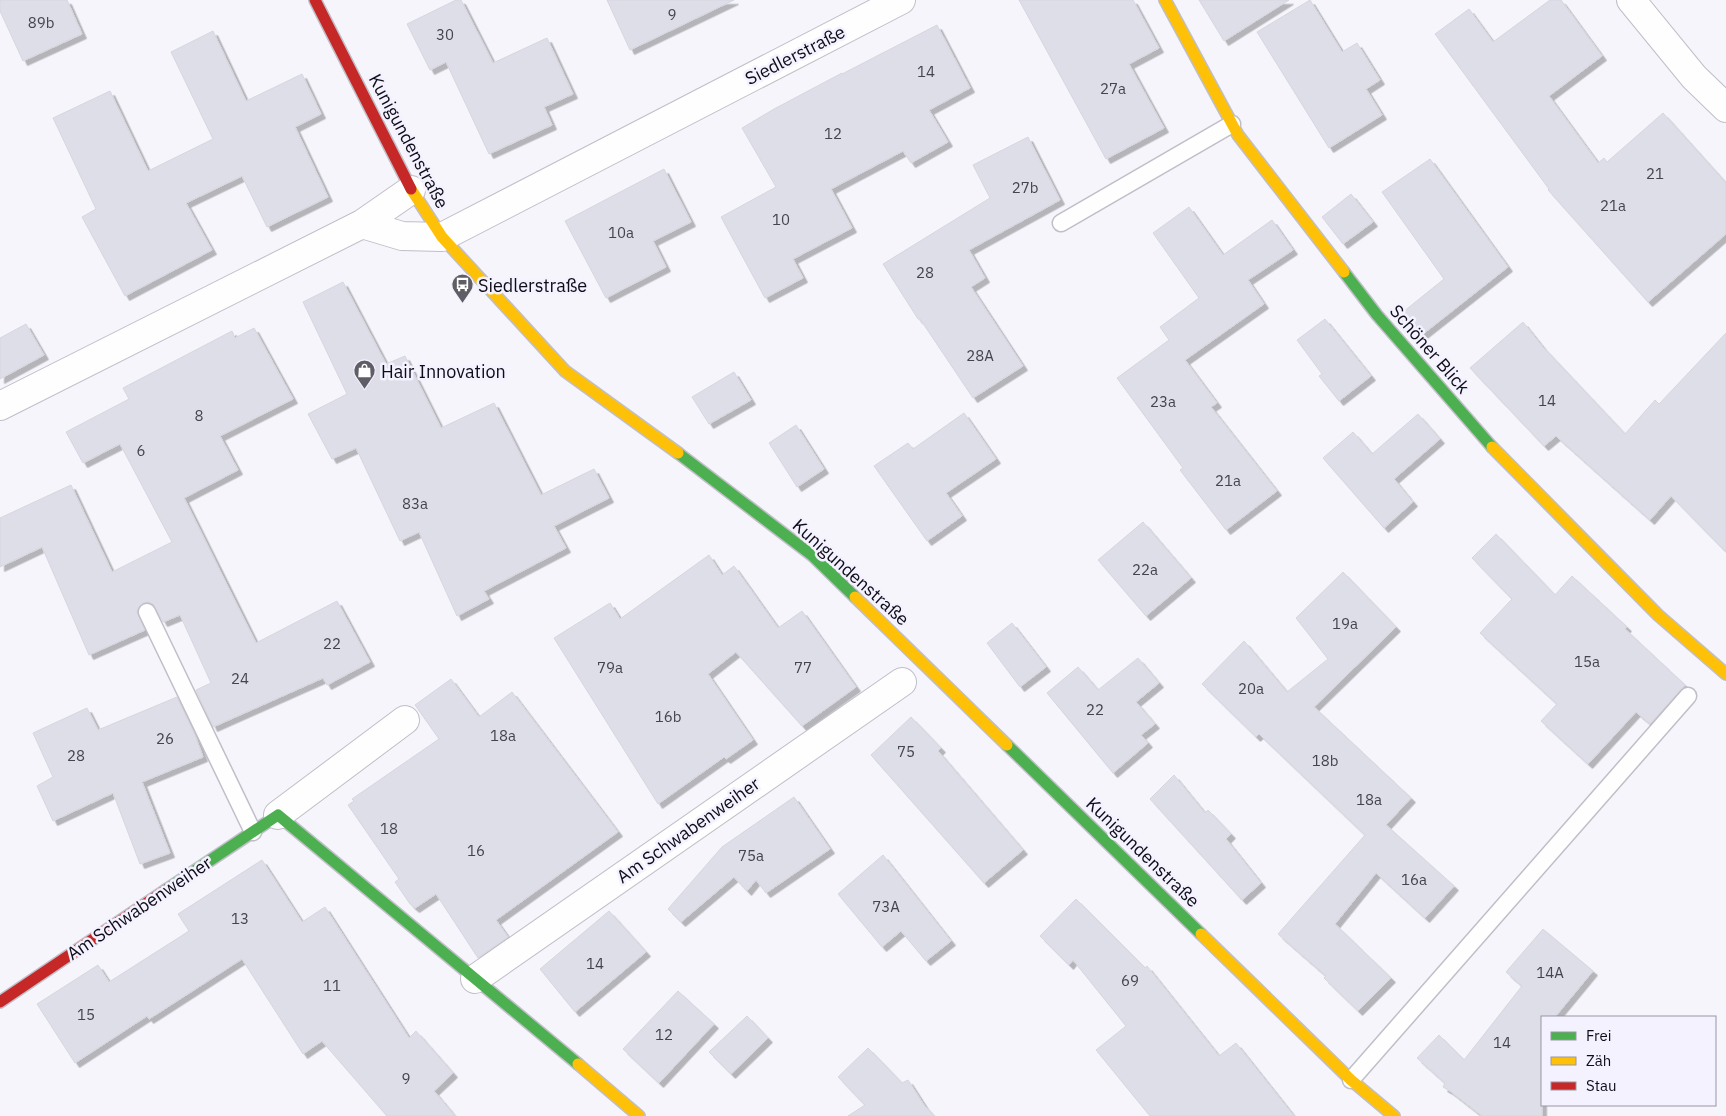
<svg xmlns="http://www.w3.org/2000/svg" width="1726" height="1116" font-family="'IBM Plex Sans',sans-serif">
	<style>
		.building { fill: #dddee8; stroke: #d6d6df; filter: url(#shadow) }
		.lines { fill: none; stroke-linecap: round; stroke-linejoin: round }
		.lane-casing { stroke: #c0bec7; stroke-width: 19 }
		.street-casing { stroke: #c0bec7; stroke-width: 30 }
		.fast-casing { stroke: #c0bec7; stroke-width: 14 }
		.slow-casing { stroke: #c0bec7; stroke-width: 14 }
		.jam-casing { stroke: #c0bec7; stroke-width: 14 }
		.lane { stroke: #fefeff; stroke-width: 16 }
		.street { stroke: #fefeff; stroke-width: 28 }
		.fast { stroke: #4caf50; stroke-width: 11 }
		.slow { stroke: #ffc107; stroke-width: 11 }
		.jam { stroke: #c62828; stroke-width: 11 }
		.labels { text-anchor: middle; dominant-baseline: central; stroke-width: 5; stroke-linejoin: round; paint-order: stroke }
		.number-label { font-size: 15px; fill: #45444e }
		.street-label { font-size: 18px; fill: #0e0c16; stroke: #f4f2ff }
		.poi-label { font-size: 18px; fill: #0e0c16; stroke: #f4f2ff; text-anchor: start }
	</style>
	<defs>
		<filter id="shadow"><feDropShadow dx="4.5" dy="4.5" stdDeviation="0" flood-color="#0004"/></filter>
	</defs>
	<rect width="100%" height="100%" fill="#f6f5fc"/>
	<path class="building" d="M0 0H67L82 34 23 61 0 11Z
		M456 0H461L493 63 547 38 573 94 544 107 552 125 489 154 446 62 430 70 407 24Z
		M607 0H734L630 50Z
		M1019 0H1133L1159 48 1129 64 1164 128 1106 159Z
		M1199 0H1289L1224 41Z
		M1310 0 1342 52 1357 43 1380 80 1366 89 1382 115 1329 148 1257 32Z
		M1550 0H1561L1602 56 1549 96 1598 163 1604 158 1607 162 1663 113 1726 183V234L1648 302 1548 190 1549 189 1435 34 1469 9 1493 42Z
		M937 25 970 88 929 110 948 142 911 163 903 151 831 189 852 228 793 259 803 278 765 298 721 217 776 187 742 128 774 109 842 73V74Z
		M213 31 246 101 302 74 321 114 295 127 328 197 267 227 242 176 186 203 212 250 125 296 82 217 96 209 53 118 110 91 148 171 213 139 171 52Z
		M1028 137 1060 200 969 250 985 278 971 287 1023 366 973 398 920 319H918L883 264 990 198 973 165Z
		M1430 159 1508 267 1418 338 1398 316 1444 279 1382 192Z
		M664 169 691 222 653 241 666 267 606 298 565 221Z
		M1351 194 1373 222 1343 244 1322 217Z
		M1189 207 1223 255 1272 220 1293 250 1248 280 1264 304 1185 360 1217 403 1211 407 1277 491 1226 530 1180 470 1183 468 1117 378 1169 340 1160 327 1199 298 1153 233Z
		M343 282 386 364 405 356 441 428 494 403 541 495 594 469 609 498 554 526 566 548 484 591 489 599 457 616 419 532 400 541 356 448 332 459 308 414 347 394 303 302Z
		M1325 319 1371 376 1339 401 1319 376 1322 374 1297 340Z
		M1523 322 1542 346 1625 434 1655 400 1659 404 1726 333V552L1671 496 1650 520 1556 436 1544 446 1470 368Z
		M26 324 44 355 0 379V338Z
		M254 328 293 399 220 436 238 470 184 498 256 643 337 601 370 662 327 685 323 678 213 727 196 690 211 683 180 615 163 622 153 604 148 602 143 603 139 607 137 612 145 630 89 655 42 547 0 567V518L71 485 112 572 172 542 120 444 83 463 66 432 129 399 123 388 232 331 235 338Z
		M734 372 751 400 709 424 692 397Z
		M964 413 996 459 946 493 962 516 927 541 874 466 908 443 913 449Z
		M1418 414 1440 439 1394 479 1413 502 1384 528 1323 458 1353 432 1372 454Z
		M796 425 824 469 797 487 769 443Z
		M1143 522 1191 578 1146 616 1098 560Z
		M1496 534 1555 595 1572 576 1627 627 1625 629 1685 685 1650 724 1636 712 1588 764 1541 721 1557 704 1480 633 1512 599 1472 558Z
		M709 555 722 575 734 566 778 628 802 611 856 687 802 726 736 652 708 674 753 740 726 759 724 757 658 804 554 638 610 603 620 619Z
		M1343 572 1396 627 1314 707 1411 798 1386 825 1454 886 1425 918 1376 873 1335 924 1391 978 1358 1011 1324 978 1326 976 1278 934 1365 835 1259 734 1256 737 1202 684 1244 641 1287 692 1328 659 1296 618Z
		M1012 623 1046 667 1020 687 987 643Z
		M1138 658 1159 683 1136 702 1155 724 1141 735 1148 743 1113 773 1047 693 1078 667 1098 690Z
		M451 679 479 717 512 692 618 832 496 920 508 937 478 958 436 894 415 908 410 904 395 882 399 879 348 805 354 801 352 799 439 739 415 705Z
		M177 697 195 735 203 757 142 782 170 853 140 864 113 793 53 821 37 786 53 777 33 733 87 708 98 730Z
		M911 717 941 748 938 751 1023 850 984 883 871 755Z
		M1174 775 1205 813 1208 810 1231 834 1226 839 1261 883 1242 900 1150 799Z
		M794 797 830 849 766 893 756 880 747 891 734 877 681 922 668 909 722 847Z
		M883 855 951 941 926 961 901 931 882 947 838 894Z
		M262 860 302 922 325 907 409 1038 416 1031 453 1073 434 1091 455 1116H387L322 1041 303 1054 242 959 149 1019 147 1016 75 1063 37 1004 98 965 109 982 189 931 178 914Z
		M1076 899 1145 968 1147 966 1219 1056 1236 1043 1294 1116H1150L1096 1050 1126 1026 1073 960 1069 965 1040 936Z
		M609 911 646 952 575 1012 540 969Z
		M1543 929 1593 971 1555 1017H1542V1116H1482L1450 1091 1443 1087 1445 1083 1417 1058 1439 1035 1464 1060 1522 986 1506 972Z
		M678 991 714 1024 659 1083 623 1049Z
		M747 1016 768 1038 731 1074 709 1052Z
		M868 1048 902 1083 908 1080 924 1105 934 1116H848L865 1105 838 1077Z"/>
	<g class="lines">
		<defs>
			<path id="lane" d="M1061 223 1232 124
				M147 612 253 832
				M1351 1080 1688 696"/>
			<path id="street" d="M1631 0 1694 77 1726 108
				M362 224 402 236 442 237 901 0
				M0 406 362 224 411 190
				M278 815 405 720
				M475 979 902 682"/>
			<path id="fast" d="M1344 272 1377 315 1492 447
				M678 453 813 556 855 597
				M1007 745 1201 934
				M166 890 278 815 578 1064"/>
			<path id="slow" d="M1165 0 1238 135 1344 272
				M411 189 442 237 565 371 678 453
				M1492 447 1658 615 1726 674
				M855 597 1007 745
				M1201 934 1351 1080 1394 1116
				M578 1064 639 1116"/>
			<path id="jam" d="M315 0 411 189
				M0 1002 166 890"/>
		</defs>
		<use href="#lane" class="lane-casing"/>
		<use href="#street" class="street-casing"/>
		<use href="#fast" class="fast-casing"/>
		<use href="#slow" class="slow-casing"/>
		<use href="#jam" class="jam-casing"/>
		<use href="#lane" class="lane"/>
		<use href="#street" class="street"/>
		<use href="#fast" class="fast"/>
		<use href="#slow" class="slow"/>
		<use href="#jam" class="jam"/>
	</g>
	<defs>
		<symbol id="bus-pin" viewBox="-11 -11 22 30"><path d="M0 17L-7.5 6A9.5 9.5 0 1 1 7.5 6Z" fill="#5f5e66" stroke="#f4f2ff"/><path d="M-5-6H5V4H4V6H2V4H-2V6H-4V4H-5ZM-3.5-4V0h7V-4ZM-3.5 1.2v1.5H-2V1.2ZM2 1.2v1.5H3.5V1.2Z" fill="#fff"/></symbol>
		<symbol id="shop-pin" viewBox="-11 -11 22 30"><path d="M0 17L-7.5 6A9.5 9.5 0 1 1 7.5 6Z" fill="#5f5e66" stroke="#f4f2ff"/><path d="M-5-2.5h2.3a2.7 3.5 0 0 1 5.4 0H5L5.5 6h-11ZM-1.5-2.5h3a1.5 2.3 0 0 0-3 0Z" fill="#fff"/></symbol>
	</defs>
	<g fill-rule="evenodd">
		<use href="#bus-pin" x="450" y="272" width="25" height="34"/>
		<use href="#shop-pin" x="352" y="358" width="25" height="34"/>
	</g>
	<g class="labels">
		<g class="number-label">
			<text x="672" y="14">9</text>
			<text x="41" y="22">89b</text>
			<text x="445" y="34">30</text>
			<text x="926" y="71">14</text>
			<text x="1113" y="88">27a</text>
			<text x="833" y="133">12</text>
			<text x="1655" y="173">21</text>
			<text x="1025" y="187">27b</text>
			<text x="1613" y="205">21a</text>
			<text x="781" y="219">10</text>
			<text x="621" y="232">10a</text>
			<text x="925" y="272">28</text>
			<text x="980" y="355">28A</text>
			<text x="1547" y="400">14</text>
			<text x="1163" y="401">23a</text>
			<text x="199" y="415">8</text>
			<text x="141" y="450">6</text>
			<text x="1228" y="480">21a</text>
			<text x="415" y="503">83a</text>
			<text x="1145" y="569">22a</text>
			<text x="1345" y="623">19a</text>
			<text x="332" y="643">22</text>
			<text x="1587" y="661">15a</text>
			<text x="610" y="667">79a</text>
			<text x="803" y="667">77</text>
			<text x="240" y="678">24</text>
			<text x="1251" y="688">20a</text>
			<text x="1095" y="709">22</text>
			<text x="668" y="716">16b</text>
			<text x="503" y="735">18a</text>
			<text x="165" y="738">26</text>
			<text x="906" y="751">75</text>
			<text x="76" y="755">28</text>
			<text x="1325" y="760">18b</text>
			<text x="1369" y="799">18a</text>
			<text x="389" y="828">18</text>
			<text x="476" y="850">16</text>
			<text x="751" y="855">75a</text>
			<text x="1414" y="879">16a</text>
			<text x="886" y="906">73A</text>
			<text x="240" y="918">13</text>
			<text x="595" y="963">14</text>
			<text x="1550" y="972">14A</text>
			<text x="1130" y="980">69</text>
			<text x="332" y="985">11</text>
			<text x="86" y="1014">15</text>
			<text x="664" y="1034">12</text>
			<text x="1502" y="1042">14</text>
			<text x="406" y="1078">9</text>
		</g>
		<g class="street-label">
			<text transform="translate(795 55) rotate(-27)">Siedlerstraße</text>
			<text transform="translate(409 141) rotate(62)">Kunigundenstraße</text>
			<text transform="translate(1430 349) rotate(49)">Schöner Blick</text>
			<text transform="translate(851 572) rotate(42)">Kunigundenstraße</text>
			<text transform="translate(688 830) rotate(-35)">Am Schwabenweiher</text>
			<text transform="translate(1143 852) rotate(44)">Kunigundenstraße</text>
			<text transform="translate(139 908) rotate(-34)">Am Schwabenweiher</text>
		</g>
		<g class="poi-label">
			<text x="478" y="285">Siedlerstraße</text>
			<text x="381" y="371">Hair Innovation</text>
		</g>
	</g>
	<rect x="1541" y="1016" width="175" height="90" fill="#f4f2ff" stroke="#9896a2"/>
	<rect x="1551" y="1032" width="25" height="8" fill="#4caf50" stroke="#9896a2"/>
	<text x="1586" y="1041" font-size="15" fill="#0e0c16">Frei</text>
	<rect x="1551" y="1057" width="25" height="8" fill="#ffc107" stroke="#9896a2"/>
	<text x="1586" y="1066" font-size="15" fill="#0e0c16">Zäh</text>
	<rect x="1551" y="1082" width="25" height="8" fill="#c62828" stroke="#9896a2"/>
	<text x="1586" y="1091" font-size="15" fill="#0e0c16">Stau</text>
</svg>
